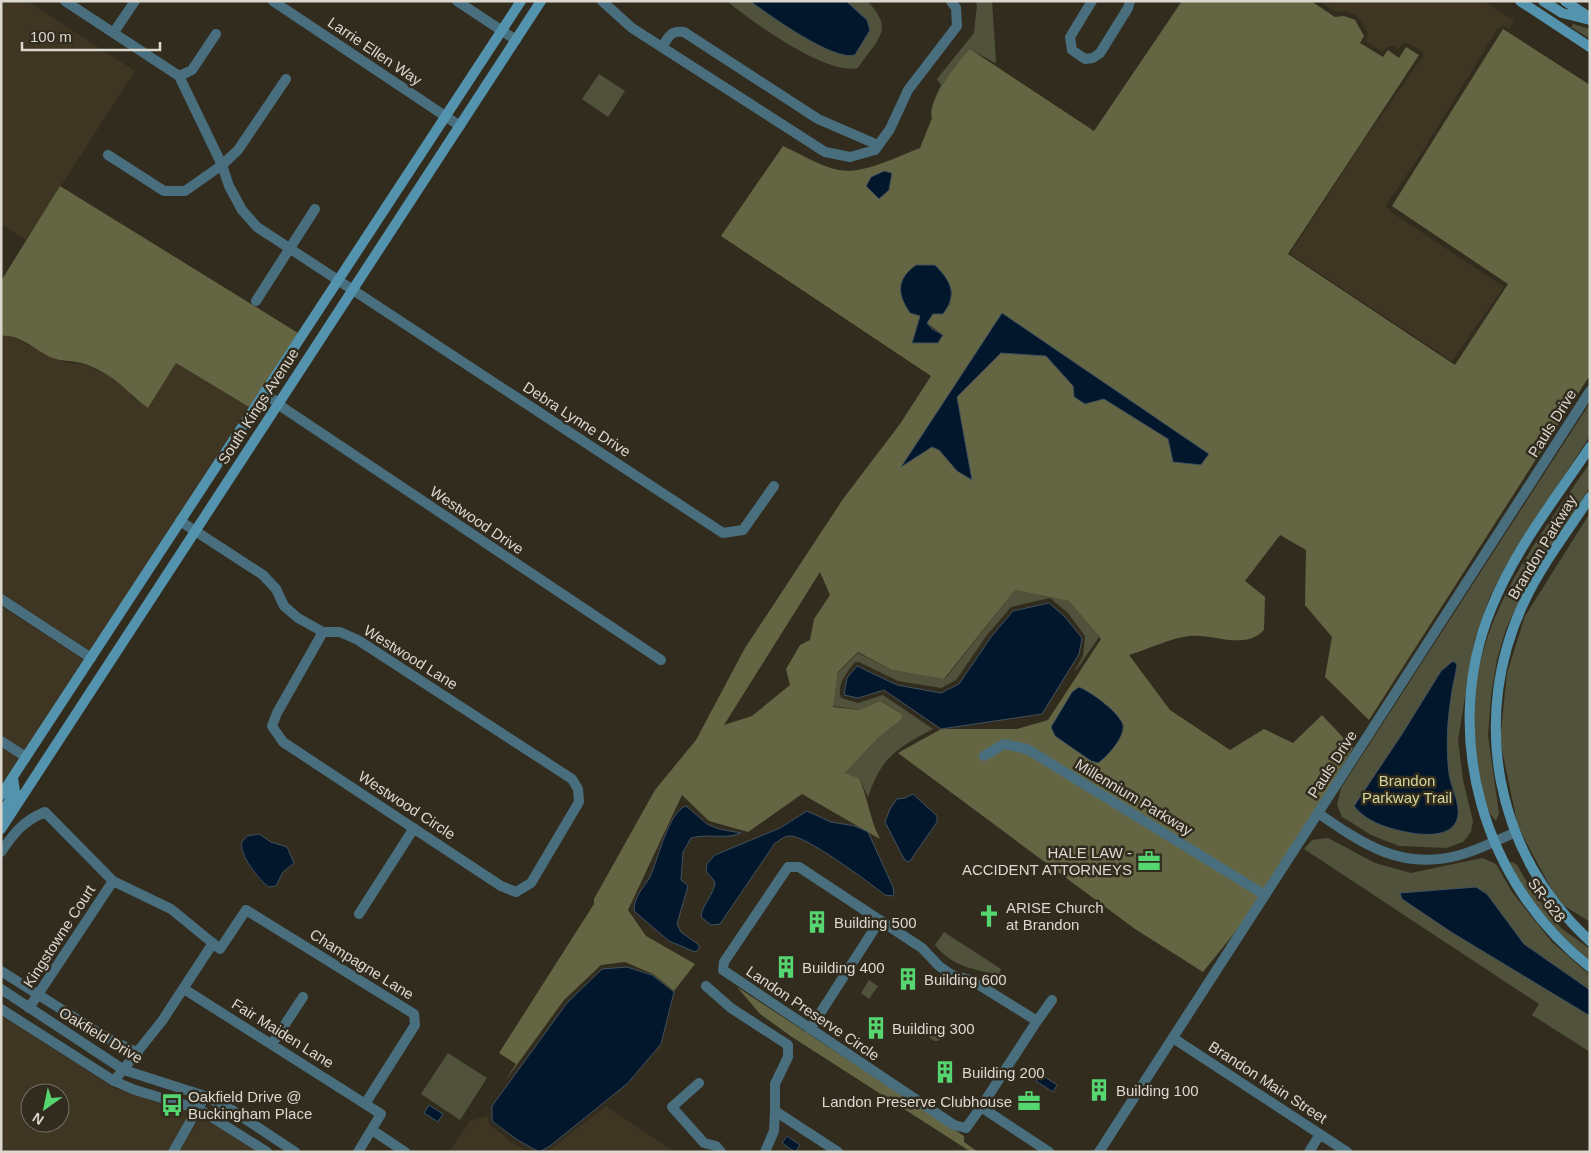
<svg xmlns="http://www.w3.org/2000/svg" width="1591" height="1153" font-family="Helvetica,sans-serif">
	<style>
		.built { fill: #3e3522; fill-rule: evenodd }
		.green { fill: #51523b }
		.forest { fill: #646643; fill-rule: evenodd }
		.water { fill: #02172c; stroke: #43515d }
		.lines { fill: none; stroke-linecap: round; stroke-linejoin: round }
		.minor { stroke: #496f7f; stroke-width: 10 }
		.tertiary { stroke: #496f7f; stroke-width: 10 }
		.secondary { stroke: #5493ad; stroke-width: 10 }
		.labels { text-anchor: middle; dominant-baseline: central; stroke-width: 5; stroke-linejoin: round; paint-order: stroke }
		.street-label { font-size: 15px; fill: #dcd8d0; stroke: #322c1f }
		.park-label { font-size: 15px; fill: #d3d799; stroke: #322c1f }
		.poi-label { font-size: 15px; fill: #dcd8d0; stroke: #322c1f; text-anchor: start }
	</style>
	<rect width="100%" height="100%" fill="#322c1f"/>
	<path class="built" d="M1 1H27L135 71 26 240 1 224Z
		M1319 1H1484L1514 21 1509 29 1503 26 1498 28 1421 154 1386 205 1391 212 1504 287 1452 361 1290 254 1363 141 1424 55 1422 51 1406 42 1403 43 1398 50 1393 46H1388L1382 52 1366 41 1368 33 1357 16 1346 11 1336 12Z
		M10 335 52 357 66 362 83 364 108 375 125 386 132 397 148 408 176 363 249 407 90 651 1 593V336Z
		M1 606 84 660 25 750 1 735Z
		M1 747 19 759 1 787Z
		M1 1015 114 1088 192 1112 167 1152H1ZM30 1093H60V1123H30Z
		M606 1106 675 1152H547Z
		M201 1116 257 1152H178Z
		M488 1116 490 1125 513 1143 529 1152H449L470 1121Z"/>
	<path class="green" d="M727 1H867C896 30 877 39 858 68 827 76 752 22 727 1Z
		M975 1H992L996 61 995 63 970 49 934 99 941 85 937 79 974 33 977 5Z
		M1573 24 1590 29V39L1571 27Z
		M599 74 625 91 608 117 582 99Z
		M1590 403V436L1509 560 1490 596 1474 642 1458 740 1463 780 1473 821 1471 832 1463 842 1446 848 1399 846 1371 835 1349 821 1342 817 1337 805 1341 788Z
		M1590 463V487L1525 588 1506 629 1497 659 1491 696 1488 736 1499 813 1496 821C1484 809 1482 788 1479 771 1453 647 1524 558 1590 463Z
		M1590 513V922L1563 905 1553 892 1518 827 1500 740 1507 673 1525 616Z
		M1015 590 1069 601 1099 637 1077 669 1075 670 1083 656 1085 636 1068 613 1050 598 1011 607 987 635 956 680 941 688 898 681 859 662H855C847 672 836 685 841 698L858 703 883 695 933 729C896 749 882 756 868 797L859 778 845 773 878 738 901 720 903 715 882 701 859 710 833 706 838 673 858 653 892 670 945 679Z
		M1328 838 1375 863 1411 873 1482 858 1496 864 1512 892 1552 942 1590 975V1052L1532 1015 1539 1004 1304 849 1312 840Z
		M1512 862 1517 865 1532 891 1561 928 1590 949V961C1558 933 1528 903 1510 863Z
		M944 932 1001 969 999 974C975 971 950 965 935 945Z
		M869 980 878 986 869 999 861 993Z
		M929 1034a7 7 0 1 1 14 0a7 7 0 1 1-14 0Z
		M448 1053 487 1078 460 1120 421 1094Z"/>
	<path class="forest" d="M1182 1H1311L1335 17 1344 16 1355 20 1364 36 1360 43 1383 57 1388 50 1399 58 1406 47 1419 55 1288 254 1455 365 1508 284 1392 206 1503 29 1590 85V375L1369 720 1325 677 1332 637 1305 605 1306 550 1280 535 1245 581 1265 597 1264 630C1244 651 1214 633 1189 636 1171 638 1146 650 1129 655L1170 710 1230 750 1264 729 1293 743 1322 715 1353 748 1265 895 1203 972 1135 929 898 753 941 729H1017L1048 720 1101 639 1069 601 1015 590 944 679 892 670 858 652 838 672 833 707 859 710 881 701 903 715 901 720 878 738 845 773 859 778C868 798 870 820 880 839L802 794 748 832 709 821 682 795 628 910 646 936 695 964 674 991 653 974 625 962 601 965 564 1000 505 1081 516 1064 499 1053 594 904V899L655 790 696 740 745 648 843 499 900 424 931 376 721 236 783 146C801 154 819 166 839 170 862 175 899 156 920 148L932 118C926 102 959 61 970 49L1094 131ZM952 290 950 304 943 314H933L927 323 943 335 916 333 920 316ZM1002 313 1209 454 1168 439 1104 399 1085 404 1073 386 1046 356 1001 353 956 397 971 479 957 471 939 450 931 447 902 466ZM820 572 830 595 814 619 810 640 800 645 786 669 790 685 752 716 724 725Z
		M60 186 298 333 249 407 176 363 148 408C133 398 124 385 109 376 102 371 93 367 85 364 73 360 62 362 50 357 34 349 20 334 1 336V281Z
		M737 987 964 1136V1142L978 1152H971L792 1037 760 1014Z"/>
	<path class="water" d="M750 1H846L867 20 870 30 855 55C834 62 769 15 750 1Z
		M884 171 892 173 889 190 879 199 866 186 871 177Z
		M916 265H935C951 281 958 294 943 314H933L927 323 932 329 943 335 938 343H912L920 316 910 313C897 294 896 279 916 265Z
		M1002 313 1209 454 1201 465 1173 462 1168 439 1104 399 1085 404 1074 397 1073 386 1046 356 1001 353 957 397 972 480 957 471 939 450 932 447 901 467Z
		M1049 603 1065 617 1082 638 1079 654 1042 714 941 729 884 690 858 698 844 695 847 678 857 666 897 685 941 693 959 684 991 637 1013 611Z
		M1453 661 1457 664C1456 675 1452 686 1451 698 1447 723 1446 748 1449 774 1451 788 1463 808 1456 822 1449 837 1424 835 1411 833 1390 829 1367 823 1354 806L1402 734 1441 671Z
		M1079 687C1090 691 1120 713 1123 725 1125 737 1107 757 1098 763L1091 761 1055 736 1051 727 1072 692Z
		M913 794 937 816V822L910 861 908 862 904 859 885 822 890 809 897 799 905 798Z
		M686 806 707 824 719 829 741 833C725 840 708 833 691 838L683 852 681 880 688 886 677 924 681 932 699 945V949L695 952 669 941 634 911C634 896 643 889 650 877 658 860 668 812 686 806Z
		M807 811 831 822 855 826 868 832 893 887 894 896 885 895C871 884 803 833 789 836 784 836 779 841 775 843L720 924 711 925 701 917C702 904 714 895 715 882L706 871 707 864 715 855 780 828Z
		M259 834 271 842 287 847 294 863 283 872 276 886 269 887C260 881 238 854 242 842 243 840 246 838 247 836Z
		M1476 887 1487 894 1524 944 1590 990V1016L1451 932 1402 899 1400 893Z
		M627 967 652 975 674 992 661 1044 628 1083 550 1146 539 1152 516 1139 492 1121V1106L567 1003 602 969Z
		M1040 1074 1057 1085 1053 1092 1036 1081Z
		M429 1105 443 1114 438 1122 424 1113Z
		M787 1136 800 1145 795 1152 782 1143Z"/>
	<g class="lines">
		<path class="minor" d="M65 1 179 76 222 165 229 186 242 210 257 227 723 533 743 530 774 486
			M273 1 460 126
			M457 1 516 40
			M602 1 632 28 825 152 850 157 875 150 890 129 908 90 957 26 956 8 951 1
			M1092 1 1070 37 1072 50 1085 59 1093 58 1100 53 1128 8 1130 1
			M114 32 135 1
			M662 47C669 36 671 30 684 32L818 119 878 145
			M179 76 192 70 216 34
			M108 155 164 191H185L222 165 238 150 286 79
			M256 301 315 209
			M264 392 285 409 661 660
			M180 521 263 575 276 589 284 606 298 618 323 632H340L358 640 572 779 578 789 579 802 531 883 516 892 501 886 283 742 272 726 277 713 323 632
			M1 599 91 658
			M1 741 26 757
			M984 756 1004 744 1027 749 1265 895
			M1318 813 1590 391
			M1 852C14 833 23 821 45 812L113 881 171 909 220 949 246 910 414 1014 415 1025 365 1104
			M359 914 414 828
			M1 971 105 1037 138 1053
			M706 986 731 1008 788 1045V1057L775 1084V1111L838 1152
			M184 989 381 1114 358 1152
			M29 1008 113 881
			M1037 1021 1052 1000
			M810 1029 880 920
			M1173 1038 1347 1152
			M272 1044 303 997
			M114 1081 162 1021 213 943
			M699 1083 672 1107 704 1143 716 1146 721 1152
			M981 1107 1037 1021 971 980 952 975 939 966 922 948 799 867H788L724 962 723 970 954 1125 966 1128 981 1107 1049 1152
			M372 1130 405 1152
			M173 1152 205 1096
			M765 1152 774 1131 775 1111
			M1309 1152 1320 1134"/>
		<path class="tertiary" d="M1 989 124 1070 205 1096 232 1110 295 1152
			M1 1009 114 1081 135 1090 199 1109 267 1152
			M1099 1152 1318 813C1364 845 1402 871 1460 855 1479 850 1497 840 1514 833"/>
		<path class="secondary" d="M1520 1 1590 47
			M1543 1 1562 13 1590 20
			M1565 1 1589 17
			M1590 447C1555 499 1514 551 1491 609 1440 734 1483 884 1590 967
			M1590 497C1568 531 1542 564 1525 600 1469 716 1495 854 1590 941
			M1 795 521 1
			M1 815 15 791 13 778
			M1 829 541 1"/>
	</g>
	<defs>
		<symbol id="office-bare" viewBox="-9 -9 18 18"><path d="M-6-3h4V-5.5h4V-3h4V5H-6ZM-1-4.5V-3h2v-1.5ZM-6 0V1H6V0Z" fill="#56d671" stroke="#322c1f" stroke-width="2.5" paint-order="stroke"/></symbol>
		<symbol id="church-bare" viewBox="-9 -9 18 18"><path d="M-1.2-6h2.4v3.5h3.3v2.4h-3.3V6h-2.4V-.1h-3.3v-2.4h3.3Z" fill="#56d671" stroke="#322c1f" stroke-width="2.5" paint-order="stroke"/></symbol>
		<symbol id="building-bare" viewBox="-9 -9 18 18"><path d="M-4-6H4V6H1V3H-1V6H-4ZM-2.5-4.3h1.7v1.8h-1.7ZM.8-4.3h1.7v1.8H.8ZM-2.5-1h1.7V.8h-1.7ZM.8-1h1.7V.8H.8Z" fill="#56d671" stroke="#322c1f" stroke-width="2.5" paint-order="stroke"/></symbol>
		<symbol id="bus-bare" viewBox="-9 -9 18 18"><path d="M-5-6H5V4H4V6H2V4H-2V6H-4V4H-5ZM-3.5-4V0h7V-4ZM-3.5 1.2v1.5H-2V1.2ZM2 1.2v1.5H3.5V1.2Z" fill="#56d671" stroke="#322c1f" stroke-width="2.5" paint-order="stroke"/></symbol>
	</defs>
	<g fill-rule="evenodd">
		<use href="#office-bare" x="1133" y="845" width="32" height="32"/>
		<use href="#church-bare" x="973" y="900" width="32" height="32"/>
		<use href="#building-bare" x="801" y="906" width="32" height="32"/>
		<use href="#building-bare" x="770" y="951" width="32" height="32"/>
		<use href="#building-bare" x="892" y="963" width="32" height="32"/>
		<use href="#building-bare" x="860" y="1012" width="32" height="32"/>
		<use href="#building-bare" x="929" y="1056" width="32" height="32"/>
		<use href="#building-bare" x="1083" y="1074" width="32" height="32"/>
		<use href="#office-bare" x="1013" y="1085" width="32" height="32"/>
		<use href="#bus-bare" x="156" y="1089" width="32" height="32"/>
	</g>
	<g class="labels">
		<g class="street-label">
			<text transform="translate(375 51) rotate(34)">Larrie Ellen Way</text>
			<text transform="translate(258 406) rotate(-57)">South Kings Avenue</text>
			<text transform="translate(577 419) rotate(33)">Debra Lynne Drive</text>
			<text transform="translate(1552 423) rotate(-58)">Pauls Drive</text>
			<text transform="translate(477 520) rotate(34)">Westwood Drive</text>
			<text transform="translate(1542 547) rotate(-59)">Brandon Parkway</text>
			<text transform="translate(411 657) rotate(32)">Westwood Lane</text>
			<text transform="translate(1332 764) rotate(-57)">Pauls Drive</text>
			<text transform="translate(1134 797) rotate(31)">Millennium Parkway</text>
			<text transform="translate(407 805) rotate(33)">Westwood Circle</text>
			<text transform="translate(1547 900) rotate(53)">SR-628</text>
			<text transform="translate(59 936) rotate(-57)">Kingstowne Court</text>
			<text transform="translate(362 964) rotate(32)">Champagne Lane</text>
			<text transform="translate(813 1013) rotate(34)">Landon Preserve Circle</text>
			<text transform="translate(283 1033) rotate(32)">Fair Maiden Lane</text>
			<text transform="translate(101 1035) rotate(31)">Oakfield Drive</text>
			<text transform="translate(1268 1082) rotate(33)">Brandon Main Street</text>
		</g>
		<g class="park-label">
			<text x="1407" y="780">Brandon<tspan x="1407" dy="17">Parkway Trail</tspan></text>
		</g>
		<g class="poi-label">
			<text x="1132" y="852" text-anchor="end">HALE LAW -<tspan x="1132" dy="17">ACCIDENT ATTORNEYS</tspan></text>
			<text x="1006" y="907">ARISE Church<tspan x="1006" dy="17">at Brandon</tspan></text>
			<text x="834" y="922">Building 500</text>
			<text x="802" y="967">Building 400</text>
			<text x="924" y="979">Building 600</text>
			<text x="892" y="1028">Building 300</text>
			<text x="962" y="1072">Building 200</text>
			<text x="1116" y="1090">Building 100</text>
			<text x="188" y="1096">Oakfield Drive @<tspan x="188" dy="17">Buckingham Place</tspan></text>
			<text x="1012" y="1101" text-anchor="end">Landon Preserve Clubhouse</text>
		</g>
	</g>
	<rect width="1591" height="1153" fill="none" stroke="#dcd8d0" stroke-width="5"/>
	<g transform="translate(45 1108) rotate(213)"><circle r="24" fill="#322c1f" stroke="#767166"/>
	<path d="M0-4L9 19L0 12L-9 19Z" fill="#56d671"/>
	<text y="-8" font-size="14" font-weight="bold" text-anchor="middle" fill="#dcd8d0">N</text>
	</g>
	<path d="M22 42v8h138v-8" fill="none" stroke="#dcd8d0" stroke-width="2.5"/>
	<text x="30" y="42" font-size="15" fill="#dcd8d0" stroke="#322c1f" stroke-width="4" paint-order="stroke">100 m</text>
</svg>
